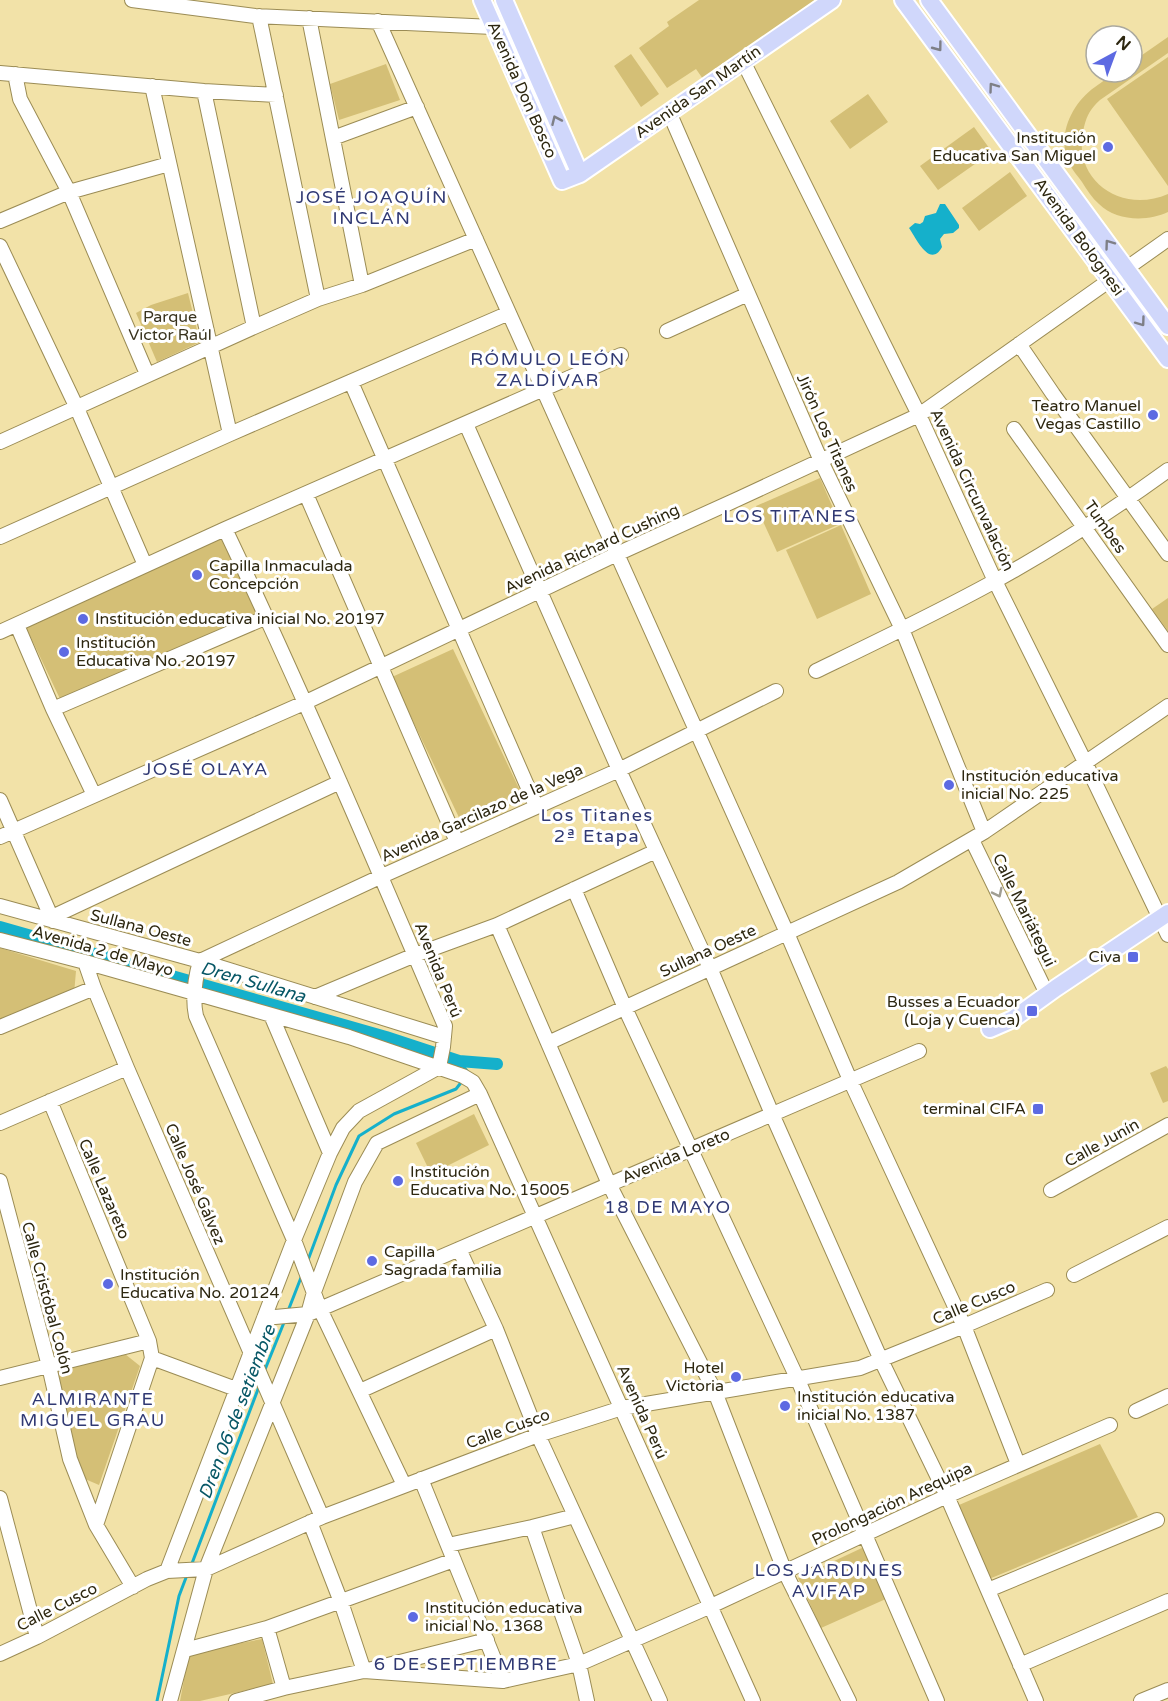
<svg xmlns="http://www.w3.org/2000/svg" width="1168" height="1701" font-family="'Varela Round',sans-serif">
	<style>
		.green { fill: #d4bf76 }
		.water { fill: #15b0cb }
		.lines { fill: none; stroke-linecap: round; stroke-linejoin: round }
		.stream { stroke: #15b0cb; stroke-width: 3 }
		.canal { stroke: #15b0cb; stroke-width: 12 }
		.minor-casing { stroke: #9b8c55; stroke-width: 16 }
		.major-casing { stroke: #fff; stroke-width: 20 }
		.minor { stroke: #fff; stroke-width: 14 }
		.major { stroke: #d0d7fb; stroke-width: 16 }
		.oneway { stroke: #7e7f86 }
		.oneway2 { stroke: #a09e93 }
		.poi-dot { fill: #5d6ae2; stroke: #fff; stroke-width: 2 }
		.labels { text-anchor: middle; dominant-baseline: central; stroke-width: 6; stroke-linejoin: round; paint-order: stroke }
		.street-label { font-size: 16px; fill: #2d2710; stroke: #fff }
		.poi-label { font-size: 16px; fill: #2d2710; stroke: #fff; text-anchor: start }
		.park-label { font-size: 16px; fill: #39331e; stroke: #fff }
		.neighbourhood-label { font-size: 18px; letter-spacing: 1.5px; fill: #303973; stroke: #fff }
		.water-label { font-size: 18px; font-style: italic; fill: #075766; stroke: #fff }
	</style>
	<rect width="100%" height="100%" fill="#f2e2a8"/>
	<path class="green" d="M699 0H815L703 79 696 69 667 88 639 48 669 26 667 22Z
		M1168 37V53L1100 100C1091 108 1087 115 1084 127 1070 179 1121 215 1168 194V212C1147 222 1116 221 1099 204 1092 198 1087 190 1082 182 1078 176 1072 170 1069 163 1056 136 1072 103 1095 87 1111 76 1113 72 1132 72V62Z
		M631 54 659 94 641 107 614 66Z
		M1168 57V186L1107 99Z
		M386 64 400 100 339 120 330 84Z
		M868 94 888 122 850 149 830 121Z
		M974 127 992 152 938 190 920 166Z
		M1010 172 1027 196 979 231 962 208Z
		M188 293 200 342 157 362 136 313 151 305Z
		M820 478 840 524 777 552 756 506Z
		M841 525 871 594 817 619 786 550Z
		M224 536 258 612 61 701 25 625Z
		M1168 598V631L1152 609Z
		M453 649 524 799 464 828 392 677Z
		M0 948 76 971 74 994 0 1022Z
		M1166 1066 1168 1069V1101L1163 1103 1150 1073Z
		M474 1114 489 1145 431 1174 416 1143Z
		M125 1354 140 1366 99 1485 85 1479 76 1458 54 1367Z
		M1100 1444 1138 1517 989 1579 959 1505Z
		M864 1547 888 1598 821 1628 798 1578Z
		M262 1639 273 1684 200 1701H180L189 1653Z"/>
	<path class="water" d="M940 204H945L959 225V228L953 233 944 234 940 239 942 247C930 269 916 238 909 228L915 223 920 224 923 222 925 216 936 213Z"/>
	<g class="lines">
		<path class="stream" d="M459 1061 467 1071 466 1074
			M308 1260 336 1185 359 1136 394 1114 456 1089 463 1080
			M288 1311 302 1275
			M264 1372 285 1320
			M191 1566 260 1384
			M157 1701 179 1596 187 1575"/>
		<path class="canal" d="M0 927 386 1037 459 1061 497 1064"/>
		<defs>
			<path id="minor" d="M132 0 255 16 493 27
				M259 16 318 299
				M309 18 362 285
				M378 21 787 933 850 1080 964 1326 1018 1464
				M743 61 919 415 995 581 1085 762 1168 935
				M0 73 204 91 276 95
				M15 74 20 99 69 192 147 374
				M152 86 230 434
				M204 91 254 327
				M669 112 821 461 902 629 984 832
				M333 138 417 107
				M0 221 69 192 169 164
				M0 246 76 406 145 565
				M667 331 748 294
				M1019 344 1053 394 1168 554
				M351 382 536 806
				M466 424 619 770 710 968 772 1114 881 1360 947 1496 1036 1701
				M1014 429 1168 645
				M0 442 254 327 318 299 362 285 476 239
				M306 494 457 842
				M225 529C303 693 374 860 445 1026L443 1047 439 1067
				M0 537 230 434 509 313
				M17 625 53 709 94 795
				M0 632 225 529 621 355
				M816 671C876 642 937 613 995 581 1055 548 1113 510 1168 470
				M53 709 267 617
				M0 800 53 921
				M0 837 304 703 617 554 740 498 919 415 1168 239
				M972 840 1047 994
				M574 889 625 1008 798 1380 937 1701
				M0 906 200 961 444 1037
				M52 917 340 782
				M497 925 609 1184 715 1392 785 1572 849 1701
				M0 940 85 962 349 1037 463 1076 473 1082 480 1094 753 1701
				M85 962 94 988 127 1068 322 1517
				M315 997 415 955 497 925 656 851
				M271 1015 330 1153
				M0 1027 94 988
				M548 1043 898 882 984 832 1168 706
				M50 1101 149 1341 152 1358 96 1525
				M0 1123 127 1068
				M0 1181 49 1366 70 1459 96 1525 133 1587
				M1051 1190 1168 1125
				M459 1249 496 1329 538 1435 660 1701
				M1074 1275 1168 1227
				M264 1318 308 1314 320 1309 919 1051
				M152 1358 236 1389
				M0 1378 149 1341
				M360 1391 496 1329
				M1136 1411 1168 1396
				M421 1479 503 1681
				M404 1485 320 1309 294 1240 196 1016C192 997 195 979 200 961L382 876 619 770 776 691
				M0 1498 37 1637
				M310 1522 341 1602 364 1671 487 1640
				M532 1527 579 1664 587 1701
				M448 1545 532 1527 575 1516
				M167 1571 294 1240 330 1153 343 1128 359 1111 439 1067
				M988 1590 1157 1520
				M267 1628 284 1688
				M185 1650 267 1628 454 1560
				M0 1654 37 1637 147 1579 167 1571 206 1569 322 1517 538 1435 622 1408 860 1368 964 1326 1047 1290
				M1020 1665 1168 1601
				M170 1701 206 1569 308 1314 314 1292 355 1182 377 1143 480 1094
				M236 1701 284 1688 364 1671 503 1681 579 1664 711 1606 947 1496 1110 1425
				M1141 1701 1168 1690"/>
			<path id="major" d="M482 0 562 181 580 174 832 0
				M504 0 580 174
				M903 0 1168 359
				M929 0 1168 326
				M990 1029 1013 1019 1056 988 1168 913"/>
		</defs>
		<use href="#minor" class="minor-casing"/>
		<use href="#major" class="major-casing"/>
		<use href="#minor" class="minor"/>
		<use href="#major" class="major"/>
	</g>
	<defs><path id="oneway-chevron" d="M-2-3.5L2.5 0L-2 3.5" fill="none" stroke-width="1.6" stroke-linecap="round" stroke-linejoin="round" transform="scale(1.5)"/></defs>
	<g class="oneway">
		<use href="#oneway-chevron" transform="translate(938 47) rotate(53)"/>
		<use href="#oneway-chevron" transform="translate(993 87) rotate(-126)"/>
		<use href="#oneway-chevron" transform="translate(556 120) rotate(-114)"/>
		<use href="#oneway-chevron" transform="translate(1109 244) rotate(-126)"/>
		<use href="#oneway-chevron" transform="translate(1141 322) rotate(54)"/>
	</g>
	<use class="oneway2" href="#oneway-chevron" transform="translate(998 893) rotate(64)"/>
	<g class="poi-dot">
		<circle cx="1108" cy="147" r="6"/>
		<circle cx="1153" cy="415" r="6"/>
		<circle cx="197" cy="575" r="6"/>
		<circle cx="83" cy="619" r="6"/>
		<circle cx="64" cy="652" r="6"/>
		<circle cx="949" cy="785" r="6"/>
		<rect x="1127" y="951" width="12" height="12" rx="3"/>
		<rect x="1026" y="1005" width="12" height="12" rx="3"/>
		<rect x="1032" y="1103" width="12" height="12" rx="3"/>
		<circle cx="398" cy="1181" r="6"/>
		<circle cx="372" cy="1261" r="6"/>
		<circle cx="108" cy="1284" r="6"/>
		<circle cx="736" cy="1377" r="6"/>
		<circle cx="785" cy="1406" r="6"/>
		<circle cx="413" cy="1617" r="6"/>
	</g>
	<g class="labels">
		<g class="street-label">
			<text transform="translate(522 90) rotate(66)">Avenida Don Bosco</text>
			<text transform="translate(698 92) rotate(-35)">Avenida San Martín</text>
			<text transform="translate(1079 237) rotate(54)">Avenida Bolognesi</text>
			<text transform="translate(827 433) rotate(66)">Jirón Los Titanes</text>
			<text transform="translate(972 490) rotate(65)">Avenida Circunvalación</text>
			<text transform="translate(1105 527) rotate(55)">Tumbes</text>
			<text transform="translate(592 549) rotate(-25)">Avenida Richard Cushing</text>
			<text transform="translate(482 813) rotate(-24)">Avenida Garcilazo de la Vega</text>
			<text transform="translate(1024 910) rotate(64)">Calle Mariátegui</text>
			<text transform="translate(141 928) rotate(15)">Sullana Oeste</text>
			<text transform="translate(103 951) rotate(16)">Avenida 2 de Mayo</text>
			<text transform="translate(708 951) rotate(-25)">Sullana Oeste</text>
			<text transform="translate(438 970) rotate(68)">Avenida Perú</text>
			<text transform="translate(1102 1143) rotate(-29)">Calle Junín</text>
			<text transform="translate(676 1156) rotate(-23)">Avenida Loreto</text>
			<text transform="translate(195 1184) rotate(67)">Calle José Gálvez</text>
			<text transform="translate(104 1189) rotate(67)">Calle Lazareto</text>
			<text transform="translate(47 1298) rotate(75)">Calle Cristóbal Colón</text>
			<text transform="translate(974 1303) rotate(-23)">Calle Cusco</text>
			<text transform="translate(642 1412) rotate(66)">Avenida Perú</text>
			<text transform="translate(508 1429) rotate(-20)">Calle Cusco</text>
			<text transform="translate(892 1504) rotate(-25)">Prolongación Arequipa</text>
			<text transform="translate(57 1607) rotate(-27)">Calle Cusco</text>
		</g>
		<g class="poi-label">
			<text x="1096" y="138" text-anchor="end">Institución<tspan x="1096" dy="18">Educativa San Miguel</tspan></text>
			<text x="1141" y="406" text-anchor="end">Teatro Manuel<tspan x="1141" dy="18">Vegas Castillo</tspan></text>
			<text x="209" y="566">Capilla Inmaculada<tspan x="209" dy="18">Concepción</tspan></text>
			<text x="95" y="619">Institución educativa inicial No. 20197</text>
			<text x="76" y="643">Institución<tspan x="76" dy="18">Educativa No. 20197</tspan></text>
			<text x="961" y="776">Institución educativa<tspan x="961" dy="18">inicial No. 225</tspan></text>
			<text x="1121" y="957" text-anchor="end">Civa</text>
			<text x="1020" y="1002" text-anchor="end">Busses a Ecuador<tspan x="1020" dy="18">(Loja y Cuenca)</tspan></text>
			<text x="1026" y="1109" text-anchor="end">terminal CIFA</text>
			<text x="410" y="1172">Institución<tspan x="410" dy="18">Educativa No. 15005</tspan></text>
			<text x="384" y="1252">Capilla<tspan x="384" dy="18">Sagrada familia</tspan></text>
			<text x="120" y="1275">Institución<tspan x="120" dy="18">Educativa No. 20124</tspan></text>
			<text x="724" y="1368" text-anchor="end">Hotel<tspan x="724" dy="18">Victoria</tspan></text>
			<text x="797" y="1397">Institución educativa<tspan x="797" dy="18">inicial No. 1387</tspan></text>
			<text x="425" y="1608">Institución educativa<tspan x="425" dy="18">inicial No. 1368</tspan></text>
		</g>
		<g class="park-label">
			<text x="170" y="317">Parque<tspan x="170" dy="18">Victor Raúl</tspan></text>
		</g>
		<g class="neighbourhood-label">
			<text x="372" y="197">JOSÉ JOAQUÍN<tspan x="372" dy="21">INCLÁN</tspan></text>
			<text x="548" y="359">RÓMULO LEÓN<tspan x="548" dy="21">ZALDÍVAR</tspan></text>
			<text x="790" y="516">LOS TITANES</text>
			<text x="206" y="769">JOSÉ OLAYA</text>
			<text x="597" y="815">Los Titanes<tspan x="597" dy="21">2ª Etapa</tspan></text>
			<text x="668" y="1207">18 DE MAYO</text>
			<text x="93" y="1399">ALMIRANTE<tspan x="93" dy="21">MIGUEL GRAU</tspan></text>
			<text x="829" y="1570">LOS JARDINES<tspan x="829" dy="21">AVIFAP</tspan></text>
			<text x="466" y="1664">6 DE SEPTIEMBRE</text>
		</g>
		<g class="water-label">
			<text transform="translate(253 982) rotate(16)">Dren Sullana</text>
			<text transform="translate(237 1412) rotate(-69)">Dren 06 de setiembre</text>
		</g>
	</g>
	<g transform="translate(1114 54) rotate(41)"><circle r="28" fill="#ffffff" stroke="#aba99f" stroke-width="1.5"/>
	<path d="M0-4.5L10 22L0 15L-10 22Z" fill="#5d6ae2"/>
	<text y="-9" font-size="16" font-weight="bold" text-anchor="middle" fill="#2d2710">N</text>
	</g>
</svg>
